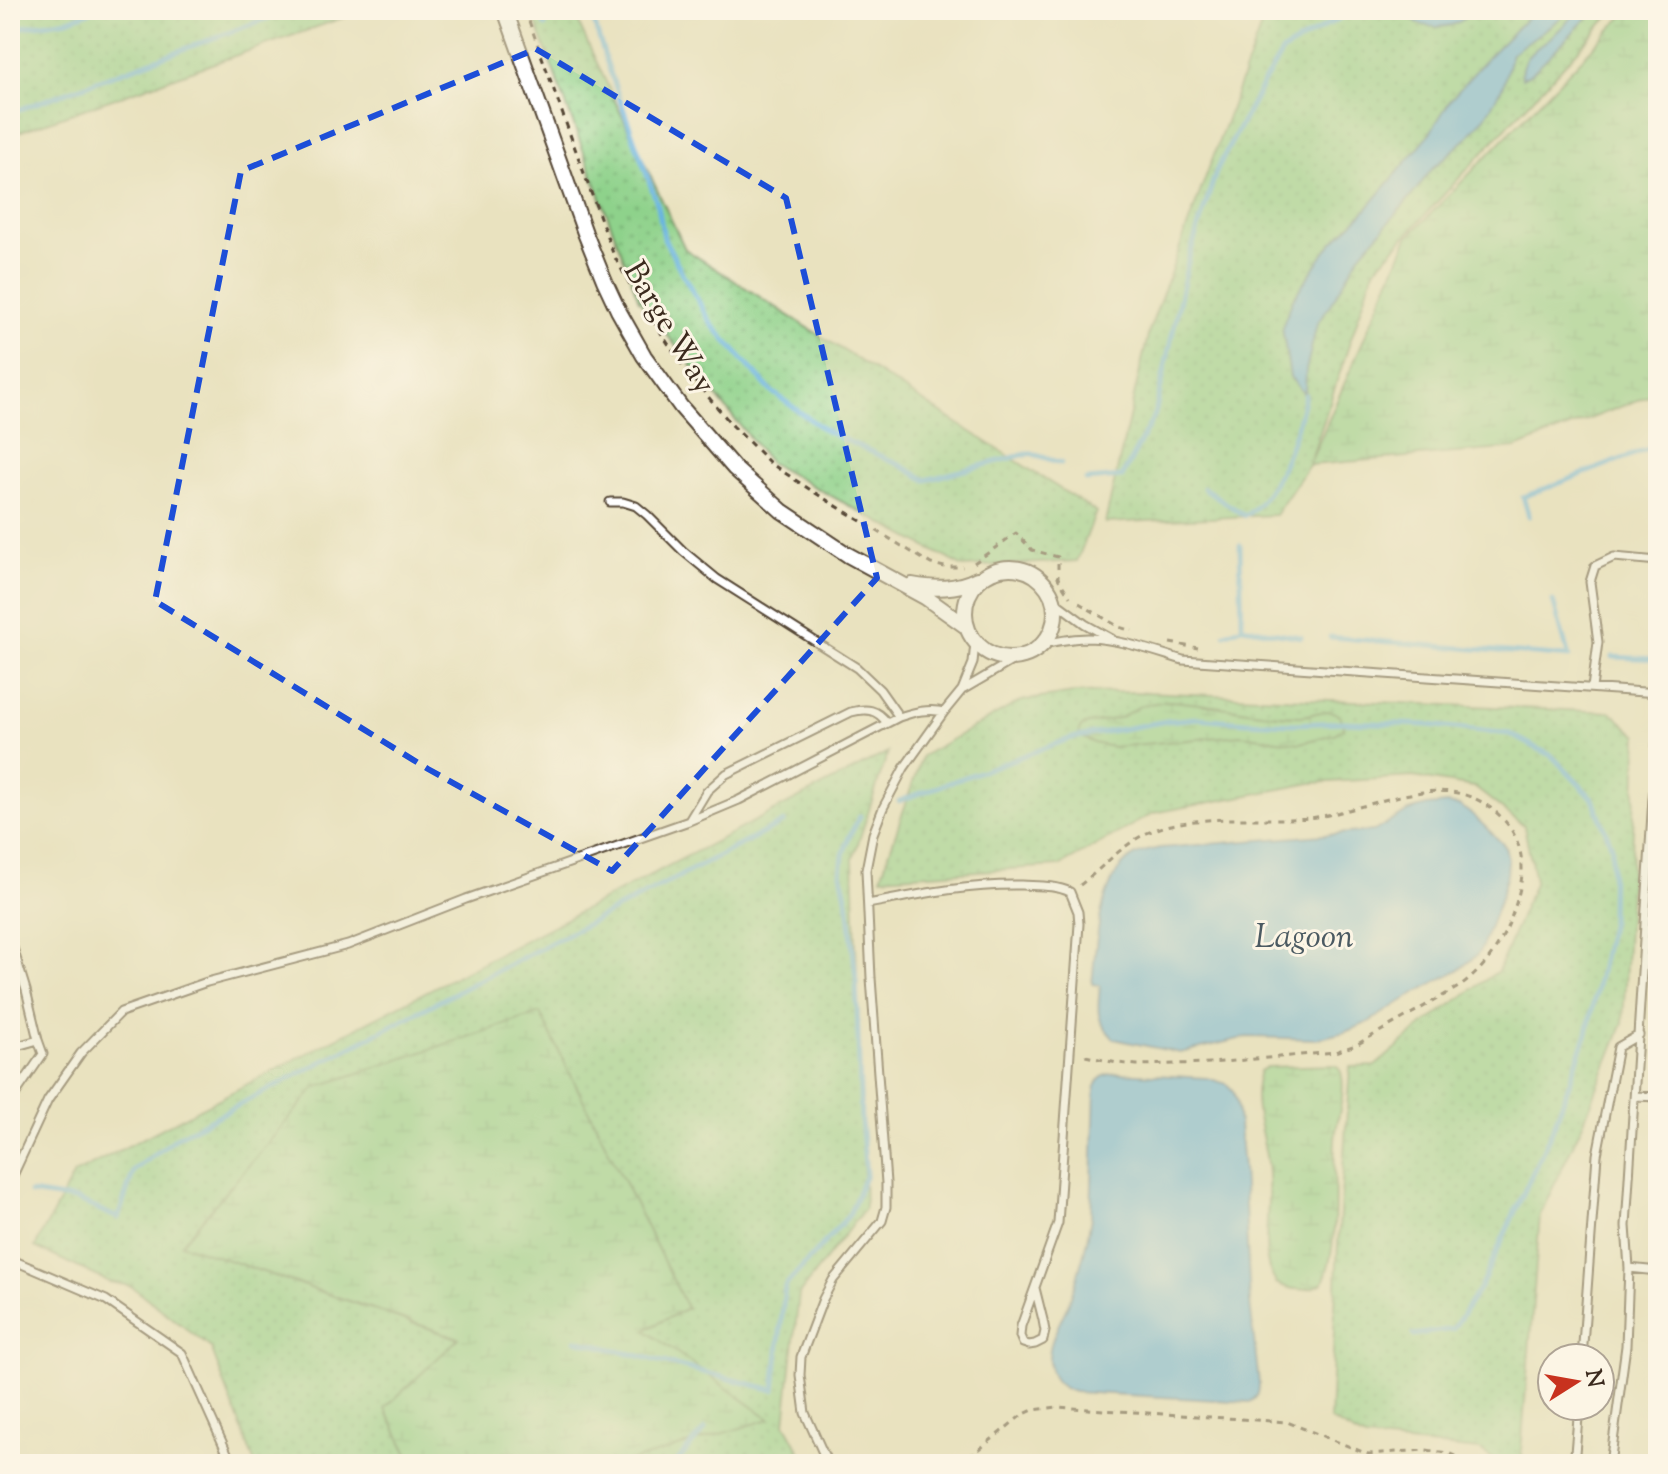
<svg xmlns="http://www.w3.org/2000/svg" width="1668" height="1474" font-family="'Sorts Mill Goudy',serif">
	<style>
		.grass { fill: url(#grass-dots); stroke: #647e54; stroke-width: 2 }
		.wetland { fill: url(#wetland-marsh); stroke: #647e54; stroke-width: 2 }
		.water { fill: #68b4e1; stroke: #526f80; stroke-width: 2 }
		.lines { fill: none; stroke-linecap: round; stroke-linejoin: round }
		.stream { stroke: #68b4e1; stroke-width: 5 }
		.service-casing { stroke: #554636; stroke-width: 11 }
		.minor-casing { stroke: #554636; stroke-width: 18 }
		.path { stroke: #554636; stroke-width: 3; stroke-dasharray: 6 6; stroke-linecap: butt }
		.service { stroke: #fff; stroke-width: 7 }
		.minor { stroke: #fff; stroke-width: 14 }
		.marked { fill: none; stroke: #1d4ed8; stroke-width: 6; stroke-dasharray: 16 10; stroke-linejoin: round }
		.labels { text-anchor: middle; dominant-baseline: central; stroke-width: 6; stroke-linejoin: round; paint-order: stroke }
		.street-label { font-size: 32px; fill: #3b2a1e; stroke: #fcf5e5 }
		.water-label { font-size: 34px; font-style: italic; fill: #4b5a62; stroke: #fcf5e5 }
	</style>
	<defs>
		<pattern id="grass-dots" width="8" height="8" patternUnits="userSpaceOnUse" patternTransform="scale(2)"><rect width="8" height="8" fill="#8ed28b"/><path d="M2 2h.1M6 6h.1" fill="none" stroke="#7bb478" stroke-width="1.8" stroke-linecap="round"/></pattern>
		<pattern id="wetland-marsh" width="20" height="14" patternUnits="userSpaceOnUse" patternTransform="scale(2)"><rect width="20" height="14" fill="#8ed28b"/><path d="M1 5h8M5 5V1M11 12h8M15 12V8" fill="none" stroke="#7bb478"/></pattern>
	</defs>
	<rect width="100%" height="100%" fill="#fcf5e5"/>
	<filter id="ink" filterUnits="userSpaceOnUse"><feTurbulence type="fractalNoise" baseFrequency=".0125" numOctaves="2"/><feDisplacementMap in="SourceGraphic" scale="16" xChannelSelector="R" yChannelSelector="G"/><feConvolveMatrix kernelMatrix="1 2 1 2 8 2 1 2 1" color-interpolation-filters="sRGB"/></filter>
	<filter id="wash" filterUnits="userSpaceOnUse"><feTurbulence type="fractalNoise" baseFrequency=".006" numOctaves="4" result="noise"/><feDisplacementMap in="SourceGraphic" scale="32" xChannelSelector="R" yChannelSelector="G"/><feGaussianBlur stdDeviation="1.8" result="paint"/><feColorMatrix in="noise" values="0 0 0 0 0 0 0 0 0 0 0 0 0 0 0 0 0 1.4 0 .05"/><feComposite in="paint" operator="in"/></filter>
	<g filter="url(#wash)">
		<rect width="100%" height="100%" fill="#e9e2bf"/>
		<path class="grass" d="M16 10H365L10 135V12Z
			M531 10H575L581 29 685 249 1096 512 1077 561 963 567 770 463 639 300Z
			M1267 10H1615L1374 270 1309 465 1275 515 1105 523 1149 331Z
			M1145 692 1611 712 1638 736 1623 1023 1584 1121 1540 1215 1521 1451 1524 1464H1501L1480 1450 1365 1439 1330 1420 1338 1243 1350 1067 1375 1066 1427 1022 1498 971 1535 881 1524 826 1474 787 1413 777 1312 783 1154 813 1059 866 881 877 922 756 1021 701 1074 693Z
			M888 752 853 859 865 1208 799 1294 785 1423 807 1464H622L769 1419 644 1330 687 1308 181 1244 460 1339 385 1408 413 1464H255L211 1348 131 1286 109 1282 35 1247 74 1174Z"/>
		<path class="wetland" d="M1629 10H1658V392L1516 448 1309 465 1408 237Z
			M1168 701C1211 703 1254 715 1298 716 1309 716 1319 711 1329 711 1339 712 1343 720 1344 728L1334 734 1300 743 1241 735 1112 747 1094 743 1080 736 1079 731 1081 727 1088 724 1119 718 1142 705Z
			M540 1013 687 1308 645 1330 770 1419 622 1464H413L385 1408 459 1338 181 1244 316 1087Z
			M1335 1065 1339 1067C1349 1088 1336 1118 1335 1141 1332 1188 1341 1237 1323 1283 1306 1292 1293 1291 1276 1283 1272 1276 1268 1269 1267 1260 1264 1232 1270 1203 1268 1174 1267 1139 1248 1106 1260 1071L1267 1067Z"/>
		<path class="water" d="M1458 10H1475C1469 14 1463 20 1457 23 1445 28 1426 29 1415 21L1417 12C1431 16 1446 19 1458 10Z
			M1535 10H1572L1512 53 1502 88 1485 117 1467 138 1432 169 1409 199 1359 256 1337 294 1317 324 1306 370 1305 395 1290 377 1282 327 1294 297 1331 244 1365 211 1428 136 1451 99 1487 58Z
			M1579 10H1595L1532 73 1522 78C1518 59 1537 48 1550 38 1561 29 1570 19 1579 10Z
			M1446 804 1460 806 1474 816 1505 846 1508 861 1507 874 1501 897 1482 947 1477 955 1460 969 1417 992 1367 1023 1345 1032 1316 1039 1247 1037 1180 1053 1114 1039C1094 1018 1098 1012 1100 985L1092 984C1096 947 1098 874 1136 855 1143 851 1152 850 1160 848L1374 831 1409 811 1427 806Z
			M1119 1073 1207 1078 1227 1084 1233 1091 1237 1104 1243 1167 1250 1303 1259 1384C1259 1393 1258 1397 1250 1402L1074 1392C1058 1387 1049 1378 1049 1361 1048 1340 1062 1320 1069 1302 1079 1274 1087 1246 1091 1217L1095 1087C1098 1076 1108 1074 1119 1073Z"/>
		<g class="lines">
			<path class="stream" d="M539 10 545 26
				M590 10 609 69 658 206 664 238 682 273 712 325 771 391 826 431 900 465 926 480 1030 453 1061 463
				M10 31 17 28 68 20 95 10
				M10 113 290 10
				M1086 480 1122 477 1155 414 1189 257 1217 169 1265 80 1283 51 1353 10
				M1204 488 1245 516C1279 493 1296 434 1305 395
				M1529 516 1523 497 1658 445
				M1240 545 1242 627 1301 637
				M1225 634 1242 627
				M1330 637 1569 657 1553 601
				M1612 657 1658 659
				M899 801 1072 738 1167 721 1197 718 1246 722 1294 724 1344 722 1428 725 1510 734 1552 756 1593 799 1612 847 1611 920 1587 1033 1554 1126 1481 1286 1453 1329 1413 1335
				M30 1193 77 1200 118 1218 134 1170 179 1136 784 822
				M576 1340 774 1390 785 1286 849 1215 866 1174 861 1119 856 978 849 911 841 873 843 855 849 837 860 816
				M675 1464 705 1429"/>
		</g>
	</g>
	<g filter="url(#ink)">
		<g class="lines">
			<defs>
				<path id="service" d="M610 502H623L636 506 647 515 683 551 717 579 857 668 880 690 899 717
					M1054 601 1085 624 1112 639
					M1043 644C1058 641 1073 638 1088 638 1120 639 1153 651 1183 660L1658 693
					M1592 688 1598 642 1590 582 1595 566 1614 557 1658 561
					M964 689 1017 658
					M1658 718 1626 1226 1629 1268 1658 1271
					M690 819 707 791 726 774 851 712C867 708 877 709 887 723
					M868 904C920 894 968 884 1022 885 1038 886 1055 885 1070 892L1078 912 1079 924 1058 1223 1021 1326 1020 1336 1023 1343 1029 1345 1035 1344 1043 1340 1045 1331 1043 1320 1035 1288
					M10 938 26 990 38 1040
					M1645 942 1658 944
					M10 1048 38 1040 43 1054 10 1102
					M1635 1096 1658 1097
					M10 1182 48 1100 81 1053 121 1012 207 982 348 945 466 899 689 821 739 800 899 717C914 712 929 708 944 712
					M10 1259 106 1300 182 1353 232 1464
					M1582 1358 1597 1155 1618 1047 1639 1035
					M1575 1453 1579 1406
					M828 1464 805 1413 800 1375 801 1357 823 1299 833 1280 882 1221 886 1207V1183L871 978 866 870 873 834 883 808 904 768 944 712 962 690 973 663 975 642
					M1610 1464 1626 1346 1629 1268"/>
				<path id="minor" d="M505 10 585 233 604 280 618 310 644 356 681 407 734 468 782 511 848 555 925 597 967 627
					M965 613a45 45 0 1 1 90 0a45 45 0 1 1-90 0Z
					M912 585C935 589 955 590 977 579"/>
			</defs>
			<use href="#service" class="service-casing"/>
			<use href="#minor" class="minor-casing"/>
			<path class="path" d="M525 10 614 256 639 300 687 372 733 426 770 463 812 491 931 564 945 567H963
				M974 563 1016 533 1032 550 1058 557V578L1070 597
				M1079 603 1119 627 1132 631
				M1170 643 1198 648
				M1080 885C1102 868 1122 845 1147 833 1193 812 1260 822 1309 818 1375 811 1448 760 1504 820 1521 839 1525 864 1520 888 1511 927 1494 961 1462 985L1356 1045 1335 1052 1211 1063 1137 1065 1117 1063 1081 1055
				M946 1464 965 1458 976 1452 1022 1415 1033 1410 1057 1407 1287 1422 1368 1454 1426 1450 1448 1453 1473 1464"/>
			<use href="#service" class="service"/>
			<use href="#minor" class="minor"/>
		</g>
	</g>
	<path d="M0 0H1668V1474H0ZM536 49 786 198 877 578 612 871 428 769 155 601 241 171Z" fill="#e9e2bf" fill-opacity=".55" fill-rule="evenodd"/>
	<path class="marked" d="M536 49 786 198 877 578 612 871 428 769 155 601 241 171Z"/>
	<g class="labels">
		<g class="street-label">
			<text transform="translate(668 328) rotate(59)">Barge Way</text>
		</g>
		<g class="water-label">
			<text x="1304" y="938">Lagoon</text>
		</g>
	</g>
	<rect width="1668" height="1474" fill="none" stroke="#fcf5e5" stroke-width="40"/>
	<g transform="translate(1576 1382) rotate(79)"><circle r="38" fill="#fcf5e5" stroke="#afa495" stroke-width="2"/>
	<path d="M0-6L14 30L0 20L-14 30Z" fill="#c8321e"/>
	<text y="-12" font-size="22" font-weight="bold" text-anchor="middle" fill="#3b2a1e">N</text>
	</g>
</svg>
